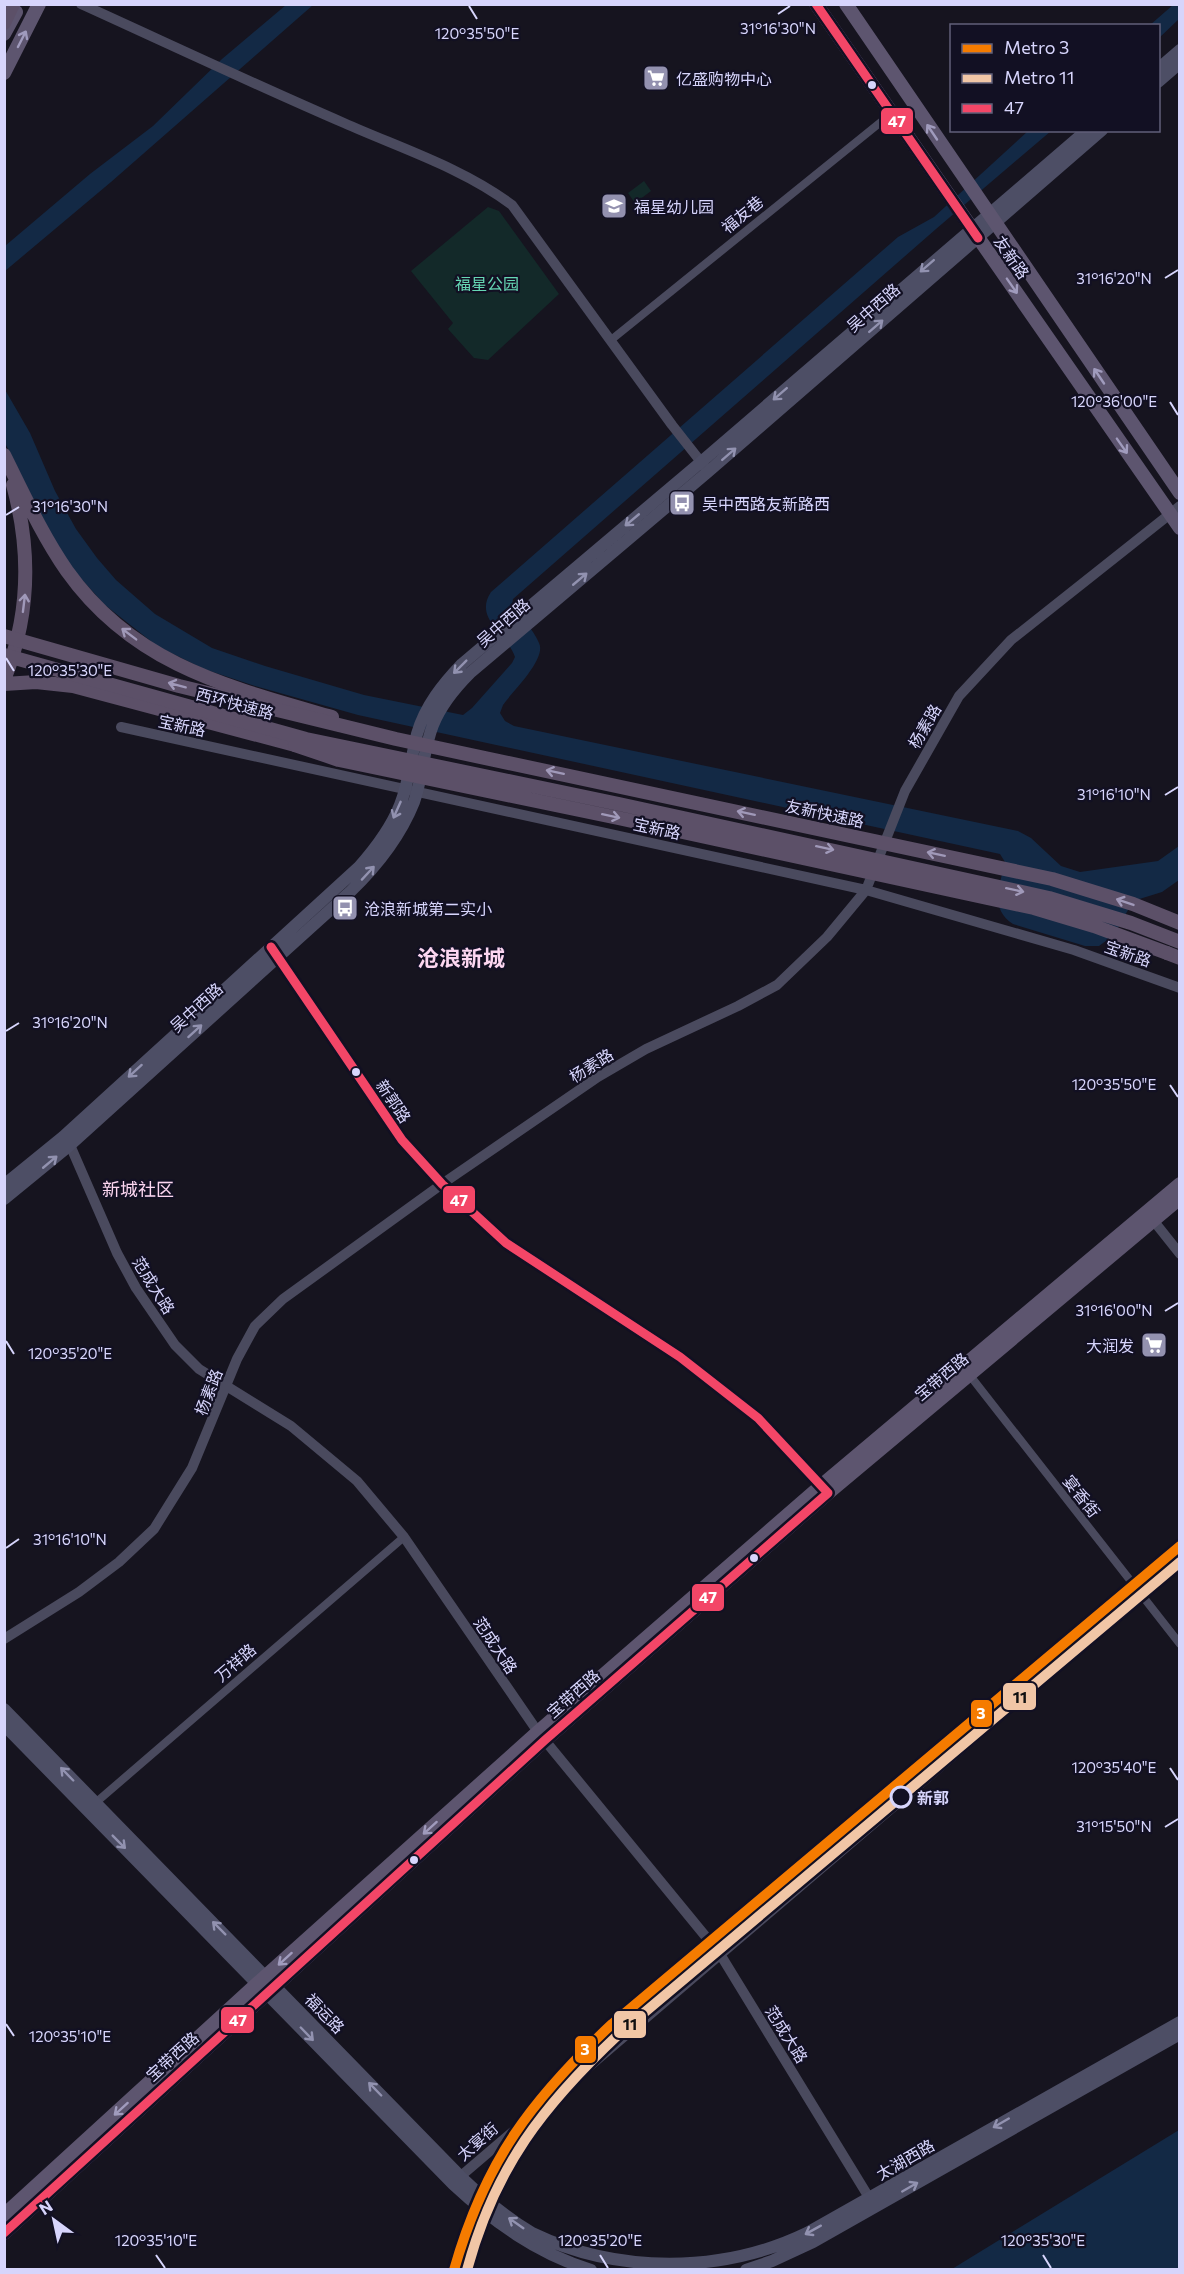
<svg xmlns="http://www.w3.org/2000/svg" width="1184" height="2274" font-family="Commissioner,'Noto Sans SC',sans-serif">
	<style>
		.green { fill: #132929 }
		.water { fill: #132945 }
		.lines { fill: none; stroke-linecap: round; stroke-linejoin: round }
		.minor { stroke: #4a4a5e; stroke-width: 8 }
		.tertiary { stroke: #4a4a5e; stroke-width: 10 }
		.secondary { stroke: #4d4e65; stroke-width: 12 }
		.primary { stroke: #5d556f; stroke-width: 14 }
		.trunk { stroke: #5c5068; stroke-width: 14 }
		.trunk-bridge { stroke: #5c5068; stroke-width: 14 }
		.bus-1-casing { stroke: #121023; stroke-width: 14 }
		.bus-1 { stroke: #f34667; stroke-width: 9 }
		.metro-1-casing { stroke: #121023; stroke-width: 15 }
		.metro-2-casing { stroke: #121023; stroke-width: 15 }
		.metro-1 { stroke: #f57b00; stroke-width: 10 }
		.metro-2 { stroke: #f1c6a6; stroke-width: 10 }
		.oneway { stroke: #a09bbd }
		.oneway2 { stroke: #9292b0 }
		.oneway3 { stroke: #a099b9 }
		.ticks { fill: none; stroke: #d7d5fc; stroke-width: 2 }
		.bus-dot { fill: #d7d5fc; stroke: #121023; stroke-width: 2 }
		.stop-dot { fill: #121023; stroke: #d7d5fc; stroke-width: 3 }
		.labels { text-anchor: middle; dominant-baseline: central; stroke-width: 4.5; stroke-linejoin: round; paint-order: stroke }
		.poi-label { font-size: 16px; fill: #d7d5fc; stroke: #121023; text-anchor: start }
		.street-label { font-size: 16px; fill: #d7d5fc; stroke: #121023 }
		.park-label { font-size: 16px; fill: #66d7b4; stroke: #121023 }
		.stop-label { font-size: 16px; font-weight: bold; fill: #d7d5fc; stroke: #121023; text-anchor: start }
		.neighbourhood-label { font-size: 18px; fill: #fcd6f1; stroke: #121023 }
		.district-label { font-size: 22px; font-weight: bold; fill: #fcd6f1; stroke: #121023 }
		.ticks-label { font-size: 15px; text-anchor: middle; fill: #d7d5fc; stroke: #121023; stroke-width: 4.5; stroke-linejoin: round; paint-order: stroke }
		.line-badge { stroke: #121023; stroke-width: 2 }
		.badge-label { font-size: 16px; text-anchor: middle; font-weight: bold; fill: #fff }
		.pale-badge-label { font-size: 16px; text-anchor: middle; font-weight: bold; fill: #111 }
	</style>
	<rect width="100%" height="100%" fill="#16141f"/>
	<path class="green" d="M644 181 651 191 635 203 628 193Z
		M488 207 499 211 559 294 488 360 474 358 448 329 453 323 411 271Z"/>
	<path class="water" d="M286 5H313L111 182 5 271V246L90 174 153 126 222 59Z
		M1173 5H1179V19L1159 38 1158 26 1150 25Z
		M1028 131H1051L936 229 513 599 512 605C521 617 533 629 539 643 547 659 512 692 503 705L500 713 505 721 514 726 1018 831 1031 838 1061 866 1080 872 1158 861 1179 846V880L1162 892 1133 901 1114 935 1099 946H1085L1013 924C989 909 1000 885 1005 862L1000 854 358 715 255 686 204 669 157 646 105 605 64 560 5 443 4 388 30 433 55 491 76 529 97 558 116 580 155 614 212 648 265 666 364 695 463 715 472 708 512 663 515 657C508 634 473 619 491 592L898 237 934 217Z
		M1179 2130V2269H952Z"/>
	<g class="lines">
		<path class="minor" d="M611 340 892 113
			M278 954 402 1140 442 1184 506 1243 680 1357 758 1418 824 1488
			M968 1373 1180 1644
			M93 1805 404 1537"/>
		<path class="tertiary" d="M81 4C169 44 256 85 344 123 400 148 463 168 512 205L672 425 705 467
			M121 727 866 890 1074 950 1180 988
			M65 1139 70 1145 117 1253 136 1288 175 1345 199 1369 291 1426 357 1481 404 1537 538 1732 720 1954 873 2204
			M1149 1215 1180 1254
			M4 1639 79 1592 119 1562 154 1529 192 1468 237 1359 255 1326 283 1299 442 1184 598 1077 646 1049 738 1006 777 985 827 937 866 890 905 791 959 696 1011 640 1180 506
			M455 2181 1180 1562"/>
		<path class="secondary" d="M1158 69 1180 50
			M1158 82 1180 63
			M4 1185 63 1137 359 867C375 849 391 828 400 805 409 783 411 757 417 734 425 706 443 684 462 664L701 462 1087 130
			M4 1199 70 1145 350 892C377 866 400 837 414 802 423 777 423 750 433 725 441 705 455 688 470 673L709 471 1102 130
			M4 1709 460 2176C482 2197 505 2217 532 2233 617 2274 722 2274 807 2233L1180 2022
			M4 1725 453 2184C494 2222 536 2253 591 2270
			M746 2270 772 2261 813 2242 1180 2034"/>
		<path class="primary" d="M816 4 1180 528
			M846 4 1180 493
			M4 34 16 12
			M4 73 39 4
			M4 2215 258 1983 538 1732 822 1485 1180 1184
			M4 2233 545 1740 828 1493 1180 1198"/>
		<path class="trunk" d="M4 23 13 4
			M4 455C24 495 42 535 67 571 134 665 228 687 332 717
			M4 680C30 616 31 550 13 485
			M4 684 36 682 73 686 295 745
			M1167 953 1180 958"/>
		<path class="trunk-bridge" d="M4 636 179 686 396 739 1052 879 1133 904 1180 923
			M4 655 306 739 619 804 1049 898 1131 923 1180 942
			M295 745 339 760 618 818 1034 908 1094 926 1167 953"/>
		<defs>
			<path id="bus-1" d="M816 4 978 238
				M4 2233 545 1740 828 1493 758 1418 680 1357 506 1243 442 1184 402 1140 271 947"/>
		</defs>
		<use href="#bus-1" class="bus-1-casing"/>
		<use href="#bus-1" class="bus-1"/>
		<defs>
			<path id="metro-1" d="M454 2270C485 2161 531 2100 612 2024L1180 1546"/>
			<path id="metro-2" d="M467 2270C495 2167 543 2105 620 2033L1180 1562"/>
		</defs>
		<use href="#metro-1" class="metro-1-casing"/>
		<use href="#metro-2" class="metro-2-casing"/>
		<use href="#metro-1" class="metro-1"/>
		<use href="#metro-2" class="metro-2"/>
	</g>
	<defs><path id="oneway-shaft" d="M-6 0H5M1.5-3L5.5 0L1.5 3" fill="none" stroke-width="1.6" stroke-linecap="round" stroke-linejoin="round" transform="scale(1.5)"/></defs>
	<g class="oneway">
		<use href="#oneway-shaft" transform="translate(22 39) rotate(-63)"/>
		<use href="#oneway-shaft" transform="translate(932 132) rotate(-124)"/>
		<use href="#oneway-shaft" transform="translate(1012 286) rotate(55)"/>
		<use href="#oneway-shaft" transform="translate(1099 376) rotate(-124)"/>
		<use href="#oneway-shaft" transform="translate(1122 446) rotate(55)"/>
		<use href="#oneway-shaft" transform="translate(430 1828) rotate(138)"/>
		<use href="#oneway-shaft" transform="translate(285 1959) rotate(138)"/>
		<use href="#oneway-shaft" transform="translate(121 2109) rotate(138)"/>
	</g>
	<g class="oneway2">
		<use href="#oneway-shaft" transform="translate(927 266) rotate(139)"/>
		<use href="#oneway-shaft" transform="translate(876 326) rotate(-41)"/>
		<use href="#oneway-shaft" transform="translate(780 394) rotate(139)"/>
		<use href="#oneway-shaft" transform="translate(729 454) rotate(-41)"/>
		<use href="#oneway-shaft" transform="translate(632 520) rotate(140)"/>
		<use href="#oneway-shaft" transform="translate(580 579) rotate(-40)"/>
		<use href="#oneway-shaft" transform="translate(460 667) rotate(135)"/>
		<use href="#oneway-shaft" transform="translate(397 810) rotate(114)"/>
		<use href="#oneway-shaft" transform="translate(368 873) rotate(-47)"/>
		<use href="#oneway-shaft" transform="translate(195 1031) rotate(-42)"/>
		<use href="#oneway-shaft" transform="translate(135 1071) rotate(138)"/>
		<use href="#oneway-shaft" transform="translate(50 1162) rotate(-40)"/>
		<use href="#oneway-shaft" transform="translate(67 1774) rotate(-134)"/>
		<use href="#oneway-shaft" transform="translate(119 1842) rotate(45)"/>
		<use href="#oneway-shaft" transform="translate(219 1928) rotate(-135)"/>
		<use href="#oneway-shaft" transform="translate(307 2034) rotate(46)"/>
		<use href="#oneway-shaft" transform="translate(375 2089) rotate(-134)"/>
		<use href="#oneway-shaft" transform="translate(1001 2123) rotate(150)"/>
		<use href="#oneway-shaft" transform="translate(910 2187) rotate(-30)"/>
		<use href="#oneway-shaft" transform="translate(516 2223) rotate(-145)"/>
		<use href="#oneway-shaft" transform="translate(813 2230) rotate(151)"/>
	</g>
	<g class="oneway3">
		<use href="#oneway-shaft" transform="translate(24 603) rotate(-83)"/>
		<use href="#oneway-shaft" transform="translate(129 634) rotate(-143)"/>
		<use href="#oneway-shaft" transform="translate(177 685) rotate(-165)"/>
		<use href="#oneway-shaft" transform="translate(555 772) rotate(-168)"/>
		<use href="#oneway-shaft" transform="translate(746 813) rotate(-168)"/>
		<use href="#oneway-shaft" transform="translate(611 816) rotate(12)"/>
		<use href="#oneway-shaft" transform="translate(825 848) rotate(12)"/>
		<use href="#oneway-shaft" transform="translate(936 854) rotate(-168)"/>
		<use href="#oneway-shaft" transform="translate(1015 890) rotate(12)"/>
		<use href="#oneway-shaft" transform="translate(1125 902) rotate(-161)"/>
	</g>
	<path class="ticks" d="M469 6 477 19M778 14 790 6M1165 278 1178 270M1170 402 1178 415M6 515 19 507M6 658 14 671M1165 795 1178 787M6 1031 19 1023M1170 1085 1178 1097M1165 1311 1178 1303M6 1341 14 1354M6 1548 19 1539M1170 1768 1178 1780M1165 1827 1178 1819M6 2024 14 2036M156 2255 165 2268M600 2255 608 2268M1043 2255 1051 2268"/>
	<defs>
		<symbol id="supermarket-square" viewBox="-11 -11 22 22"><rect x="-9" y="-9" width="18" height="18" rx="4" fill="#9391af" stroke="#121023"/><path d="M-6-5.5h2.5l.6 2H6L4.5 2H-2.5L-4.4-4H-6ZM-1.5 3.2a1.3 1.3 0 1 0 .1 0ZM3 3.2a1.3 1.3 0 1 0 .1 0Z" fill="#fff"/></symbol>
		<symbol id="school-square" viewBox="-11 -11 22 22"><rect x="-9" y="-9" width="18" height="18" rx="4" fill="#9391af" stroke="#121023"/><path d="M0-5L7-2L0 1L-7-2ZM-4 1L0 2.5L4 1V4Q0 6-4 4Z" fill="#fff"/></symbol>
		<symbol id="bus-square" viewBox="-11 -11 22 22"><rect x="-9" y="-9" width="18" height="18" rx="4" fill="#9391af" stroke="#121023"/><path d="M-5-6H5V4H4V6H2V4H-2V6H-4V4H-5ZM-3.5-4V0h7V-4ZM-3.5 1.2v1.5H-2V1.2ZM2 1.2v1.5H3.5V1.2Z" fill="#fff"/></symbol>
	</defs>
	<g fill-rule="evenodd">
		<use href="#supermarket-square" x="641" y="63" width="30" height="30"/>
		<use href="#school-square" x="599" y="191" width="30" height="30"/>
		<use href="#bus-square" x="667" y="488" width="30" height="30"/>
		<use href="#bus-square" x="330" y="893" width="30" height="30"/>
		<use href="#supermarket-square" x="1139" y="1330" width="30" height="30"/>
	</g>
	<g class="bus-dot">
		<circle cx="872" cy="85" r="5"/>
		<circle cx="356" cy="1072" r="5"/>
		<circle cx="754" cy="1558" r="5"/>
		<circle cx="414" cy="1860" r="5"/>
	</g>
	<circle class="stop-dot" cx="901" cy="1797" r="10"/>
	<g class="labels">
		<g class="poi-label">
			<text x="676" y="78">亿盛购物中心</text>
			<text x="634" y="206">福星幼儿园</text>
			<text x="702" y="503">吴中西路友新路西</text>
			<text x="364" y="908">沧浪新城第二实小</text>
			<text x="1134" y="1345" text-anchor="end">大润发</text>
		</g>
		<g class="street-label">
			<text transform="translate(742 214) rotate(-39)">福友巷</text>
			<text transform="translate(1012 257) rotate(55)">友新路</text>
			<text transform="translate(873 307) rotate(-41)">吴中西路</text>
			<text transform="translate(503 622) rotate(-41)">吴中西路</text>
			<text transform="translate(235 703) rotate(15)">西环快速路</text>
			<text transform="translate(182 725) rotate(12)">宝新路</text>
			<text transform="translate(924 726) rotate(-60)">杨素路</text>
			<text transform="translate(825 813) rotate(12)">友新快速路</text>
			<text transform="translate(657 828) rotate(12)">宝新路</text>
			<text transform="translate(1128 953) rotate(19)">宝新路</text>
			<text transform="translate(196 1007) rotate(-42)">吴中西路</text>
			<text transform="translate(591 1065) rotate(-32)">杨素路</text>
			<text transform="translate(394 1101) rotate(56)">新郭路</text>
			<text transform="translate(154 1285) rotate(58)">范成大路</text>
			<text transform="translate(941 1376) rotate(-40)">宝带西路</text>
			<text transform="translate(208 1392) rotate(-69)">杨素路</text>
			<text transform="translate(1082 1496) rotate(52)">宴香街</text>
			<text transform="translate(496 1645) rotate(56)">范成大路</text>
			<text transform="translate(235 1662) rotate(-41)">万祥路</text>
			<text transform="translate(573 1693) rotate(-41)">宝带西路</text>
			<text transform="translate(325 2013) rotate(46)">福运路</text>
			<text transform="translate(787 2034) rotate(58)">范成大路</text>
			<text transform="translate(172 2056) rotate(-42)">宝带西路</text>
			<text transform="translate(477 2141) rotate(-41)">太宴街</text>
			<text transform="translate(905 2159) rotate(-30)">太湖西路</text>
		</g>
		<g class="park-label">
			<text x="487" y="283">福星公园</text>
		</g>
		<g class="stop-label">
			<text x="917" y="1797">新郭</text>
		</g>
		<g class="neighbourhood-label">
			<text x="138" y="1189">新城社区</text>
		</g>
		<g class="district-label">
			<text x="461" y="957">沧浪新城</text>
		</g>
	</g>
	<g class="ticks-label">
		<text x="778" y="34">31°16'30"N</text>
		<text x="477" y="39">120°35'50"E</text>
		<text x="1114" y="284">31°16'20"N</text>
		<text x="1114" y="407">120°36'00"E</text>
		<text x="70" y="512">31°16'30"N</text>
		<text x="70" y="676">120°35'30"E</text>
		<text x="1114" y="800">31°16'10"N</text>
		<text x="70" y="1028">31°16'20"N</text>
		<text x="1114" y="1090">120°35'50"E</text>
		<text x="1114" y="1316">31°16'00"N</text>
		<text x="70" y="1359">120°35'20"E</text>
		<text x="70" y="1545">31°16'10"N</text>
		<text x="1114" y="1773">120°35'40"E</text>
		<text x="1114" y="1832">31°15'50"N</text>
		<text x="70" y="2042">120°35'10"E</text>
		<text x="156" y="2246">120°35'10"E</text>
		<text x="600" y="2246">120°35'20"E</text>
		<text x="1043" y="2246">120°35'30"E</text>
	</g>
	<g class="line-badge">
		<rect x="880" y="107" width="34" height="28" rx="6" fill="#f34667"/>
		<rect x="442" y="1185" width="34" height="29" rx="6" fill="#f34667"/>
		<rect x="691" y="1583" width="34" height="29" rx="6" fill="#f34667"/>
		<rect x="1002" y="1682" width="35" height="29" rx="6" fill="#f1c6a6"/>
		<rect x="970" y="1699" width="23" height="29" rx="6" fill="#f57b00"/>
		<rect x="220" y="2006" width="35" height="28" rx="6" fill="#f34667"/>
		<rect x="613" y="2010" width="34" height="29" rx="6" fill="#f1c6a6"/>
		<rect x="574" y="2035" width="23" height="29" rx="6" fill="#f57b00"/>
	</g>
	<g class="badge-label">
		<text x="897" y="127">47</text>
		<text x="459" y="1206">47</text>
		<text x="708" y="1603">47</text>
		<text x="981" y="1719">3</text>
		<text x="238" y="2026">47</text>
		<text x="585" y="2055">3</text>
	</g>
	<g class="pale-badge-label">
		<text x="1020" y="1703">11</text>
		<text x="630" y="2030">11</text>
	</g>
	<rect width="1184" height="2274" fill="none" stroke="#d7d5fc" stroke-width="12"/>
	<rect x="950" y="24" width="210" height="108" fill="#121023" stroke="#615f7a" stroke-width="1.5"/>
	<rect x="962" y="44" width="30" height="9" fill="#f57b00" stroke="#615f7a" stroke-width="1.5"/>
	<text x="1004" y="54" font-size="18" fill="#d7d5fc">Metro 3</text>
	<rect x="962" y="74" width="30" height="9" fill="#f1c6a6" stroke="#615f7a" stroke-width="1.5"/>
	<text x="1004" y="84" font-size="18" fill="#d7d5fc">Metro 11</text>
	<rect x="962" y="104" width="30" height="9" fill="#f34667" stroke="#615f7a" stroke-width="1.5"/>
	<text x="1004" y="114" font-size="18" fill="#d7d5fc">47</text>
	<g transform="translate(54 2220) rotate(327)" stroke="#121023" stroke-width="4.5" paint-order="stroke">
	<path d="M0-4.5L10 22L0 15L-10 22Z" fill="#d7d5fc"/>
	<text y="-9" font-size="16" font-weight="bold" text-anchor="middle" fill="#d7d5fc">N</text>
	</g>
</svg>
